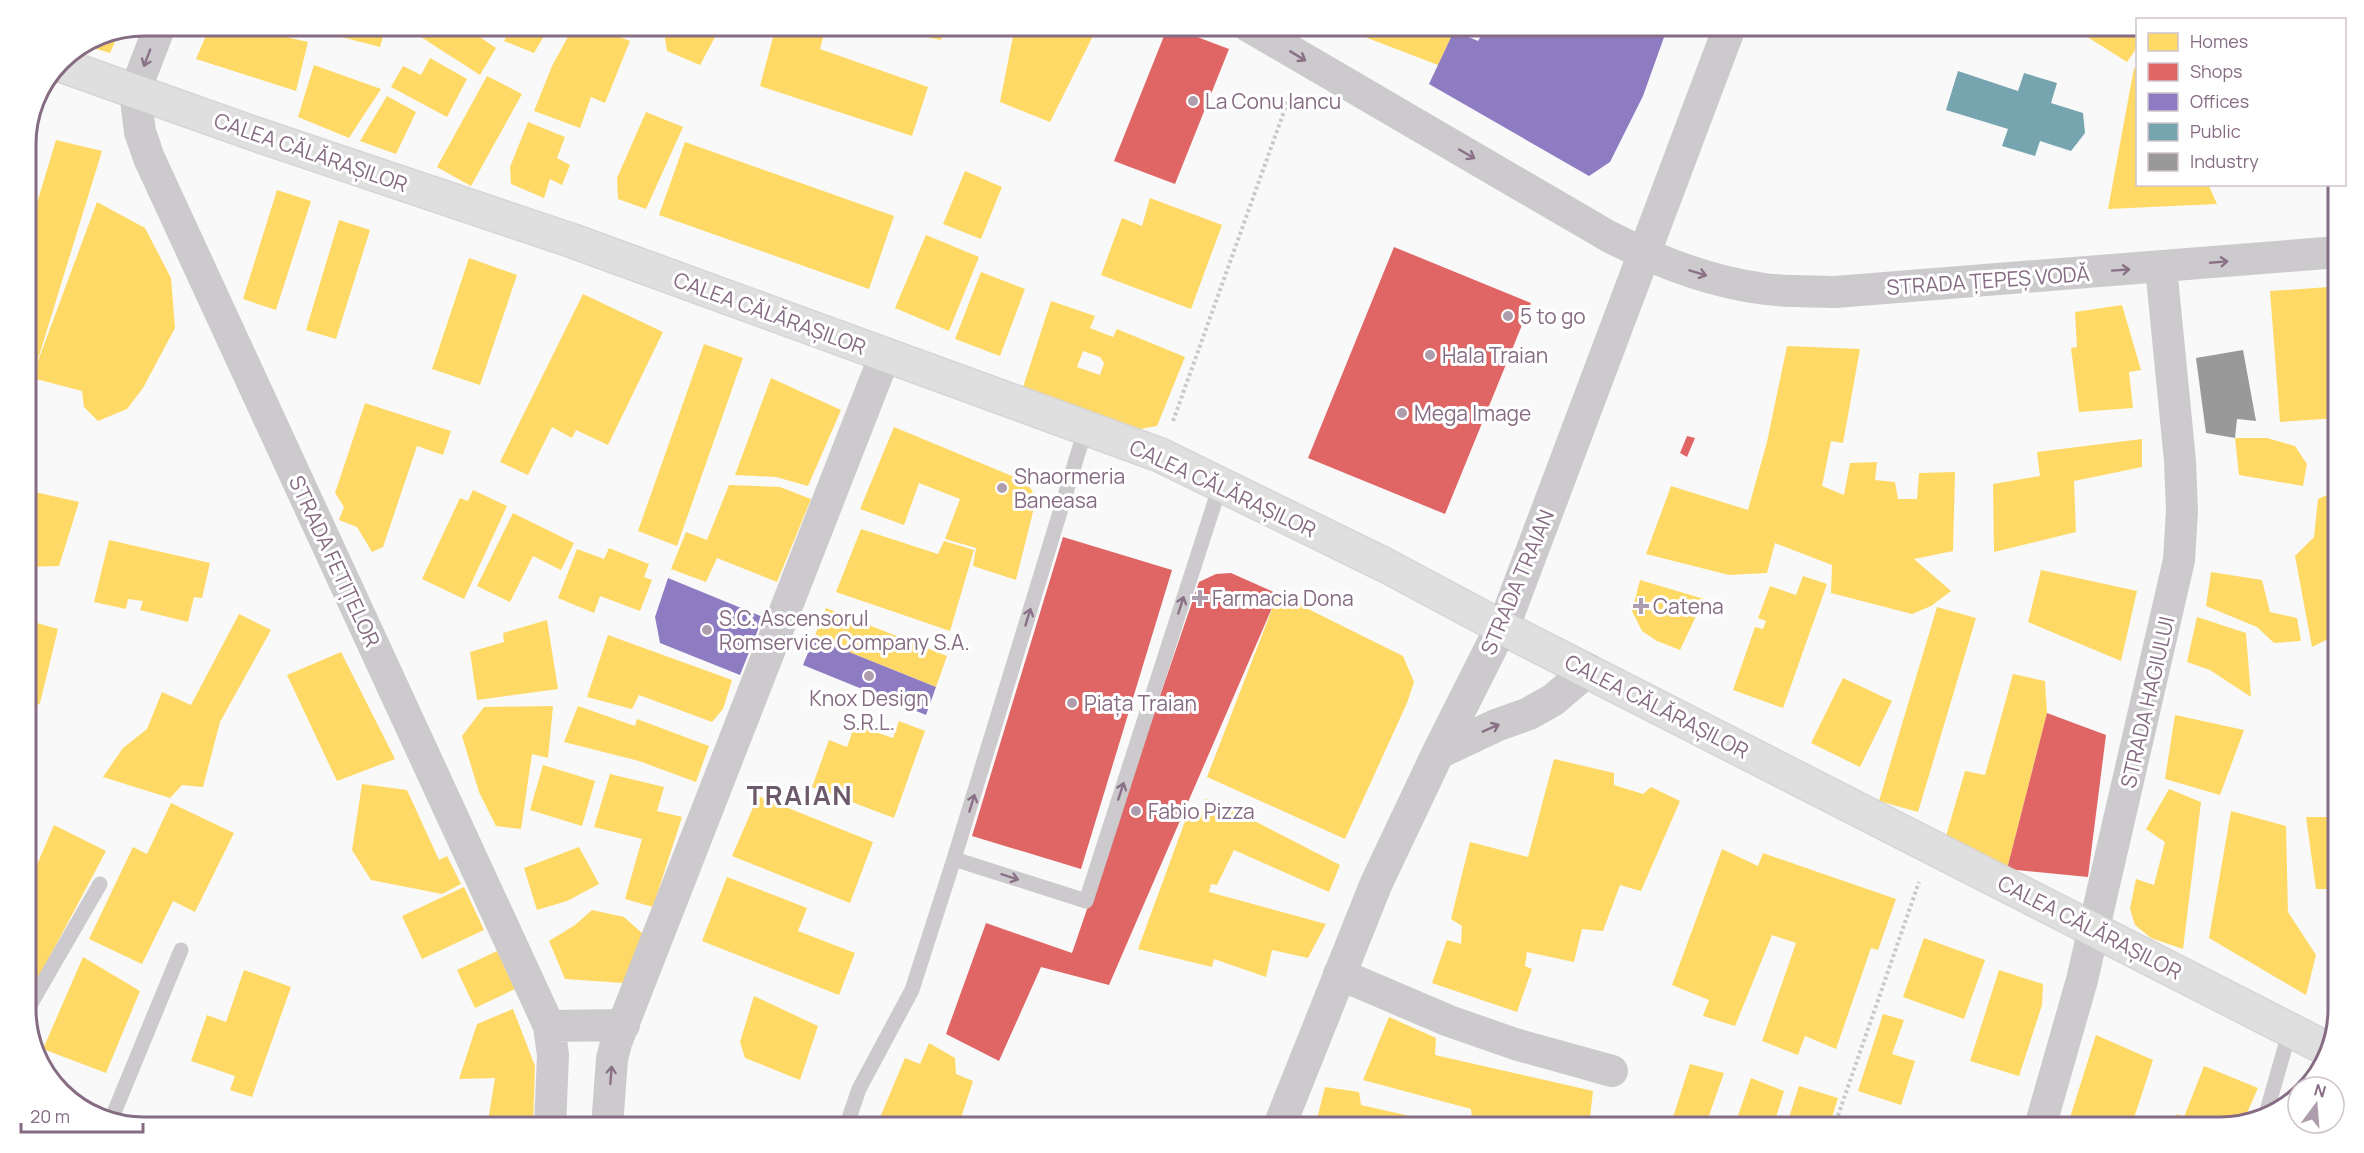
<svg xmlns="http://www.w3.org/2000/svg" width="2364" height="1153" font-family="Manrope,sans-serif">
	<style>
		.homes { fill: #ffd966; fill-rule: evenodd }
		.shops { fill: #e06666 }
		.offices { fill: #8e7cc3 }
		.public { fill: #76a5af }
		.industry { fill: #999 }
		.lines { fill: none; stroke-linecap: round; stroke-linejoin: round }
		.secondary-casing { stroke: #d7d5d6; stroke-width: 36 }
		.path { stroke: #cac8c9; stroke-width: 4; stroke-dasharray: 3 3; stroke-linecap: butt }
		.service { stroke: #cccacc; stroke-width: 15 }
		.minor { stroke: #cccacc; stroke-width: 32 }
		.tertiary { stroke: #cccacc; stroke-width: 33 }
		.secondary { stroke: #e0dfe0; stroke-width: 33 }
		.oneway { stroke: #8a7187 }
		.poi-dot { fill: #ae9dac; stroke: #fff; stroke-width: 2 }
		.labels { text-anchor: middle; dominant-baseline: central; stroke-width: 6; stroke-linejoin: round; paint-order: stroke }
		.poi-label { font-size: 21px; fill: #866c83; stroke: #fff; text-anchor: start }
		.street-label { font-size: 21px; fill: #866c83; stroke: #fff }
		.district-label { font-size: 27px; font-weight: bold; letter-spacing: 1.5px; fill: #6c596a; stroke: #fff }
		.rim { fill: none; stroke: #866c83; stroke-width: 3 }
	</style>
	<rect width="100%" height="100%" fill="#f9f9f9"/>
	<path class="homes" d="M210 26H276L273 34 308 42 296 91 196 59Z
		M328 26H386L380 47 326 33Z
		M429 26H475L471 31 496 48 480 75 421 37Z
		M512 26H550L534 53 504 41Z
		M574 26H591L630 41 605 103 591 97 580 128 534 111 552 66Z
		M648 26H721L700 65 667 51 664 33Z
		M776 26H826L820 49 928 87 912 136 760 86Z
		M873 26H944L941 40Z
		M1015 26H1098L1050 122 1000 102Z
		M1336 26H1443L1442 29 1454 31 1438 65Z
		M2070 26H2138V46L2127 62Z
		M120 30 110 53 83 45 99 34Z
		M430 58 467 79 447 117 391 87 403 66 421 75Z
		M314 65 381 89 349 138 298 117Z
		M2134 68 2138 69V184H2208L2217 204 2108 209Z
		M487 76 522 94 471 186 437 167Z
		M387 96 416 112 396 154 360 141Z
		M646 112 683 127 646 209 618 199 617 178Z
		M528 122 565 137 557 158 570 165 562 185 550 179 544 198 511 184 510 167Z
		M56 140 102 151 35 369 97 202 145 228 171 278 175 328 143 388 127 409 98 421 84 407 82 391 32 378 26 398V215L37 203Z
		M685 142 894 216 869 289 659 215Z
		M965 171 1002 187 981 239 943 224Z
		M277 190 311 201 276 310 243 299Z
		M1150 198 1222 225 1191 309 1101 275 1122 218 1142 226Z
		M339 220 370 230 336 339 306 330Z
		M926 235 979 257 949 331 895 308Z
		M469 258 517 275 480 385 432 369Z
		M981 272 1025 289 1000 356 955 339Z
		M2334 286H2338V319H2337Z
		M2329 287 2338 418 2280 422 2270 291Z
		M583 294 663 332 608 445 576 430 572 438 552 427 528 475 500 462Z
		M1051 301 1095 316 1090 328 1113 337 1117 329 1185 357 1157 426 1140 429 1023 387ZM1083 351 1100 357 1104 363 1100 375 1077 367Z
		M2122 305 2141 370 2129 372 2133 408 2079 412 2071 348 2077 347 2075 312Z
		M704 344 743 358 677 546 638 531Z
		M1787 346 1860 349 1843 443 1831 441 1822 486 1844 495 1850 463 1877 462 1875 480 1895 482 1898 499H1917L1919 473 1955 472 1953 551 1914 559 1951 591 1931 606 1912 614 1831 593 1832 565 1775 543 1767 573 1729 575 1646 554 1671 486 1748 510 1767 442Z
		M771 378 841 410 808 486 776 477 735 475Z
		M365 403 451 431 443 455 417 446 383 547 372 552 357 527 339 520 344 507 335 493Z
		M894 427 1024 481 1032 490 1035 504 1016 580 973 566 976 548 945 539 960 499 919 483 904 525 860 509Z
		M2235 438H2267L2295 446 2307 464 2303 486 2239 475Z
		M2142 439V467L2074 481 2076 532 1994 552 1993 484 2040 476 2037 452Z
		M729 485 780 487 811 499 777 582 717 558 706 582 671 569 686 532 707 540Z
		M26 490 79 502 59 566 26 567Z
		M473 490 507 506 464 599 422 579 460 498 468 501Z
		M2338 490V634L2312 647 2295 556 2314 537 2318 499Z
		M513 513 574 543 561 570 533 556 510 602 477 586Z
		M861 529 938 554 944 541 974 550 950 631 836 592Z
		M109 540 210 563 202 598 194 597 188 622 140 610 143 601 128 599 126 609 94 602Z
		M609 548 649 564 644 577 652 580 640 611 600 596 594 613 558 598 577 549 604 559Z
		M2041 570 2137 591 2121 661 2028 622Z
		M2211 572 2262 580 2270 612 2297 618 2301 641 2274 643 2257 627 2206 606Z
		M1803 576 1827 584 1783 708 1733 690 1755 627 1763 629 1766 621 1758 618 1770 586 1796 595Z
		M1640 580 1704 599 1680 650 1657 641 1642 631 1632 611Z
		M1278 594 1403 656 1414 682 1407 703 1345 839 1207 777Z
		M1937 607 1976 618 1918 812 1879 801Z
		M826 608 947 656 936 687 814 638Z
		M239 614 271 630 220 722 203 787 182 785 170 798 103 777 123 748 147 729 162 692 191 705Z
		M2197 617 2246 633 2251 697 2210 670 2187 662Z
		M26 620 58 629 40 703 26 715Z
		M547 620 558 689 477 700 470 652 504 642 503 633Z
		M608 635 732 680 723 709 712 722 639 695 632 709 587 697Z
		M341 652 395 759 337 781 287 675Z
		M2013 674 2045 681 2047 713 2007 869 1944 843 1965 771 1985 775Z
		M1843 678 1892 701 1860 767 1811 743Z
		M553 706 548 758 532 754 521 829 496 826 479 792 462 736 484 707Z
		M578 706 635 726 637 719 709 746 696 782 639 761 564 742Z
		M2175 715 2244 730 2220 795 2165 779Z
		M899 721 925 731 894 818 812 787 829 740 847 747 855 725 893 738Z
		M1554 759 1614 773V785L1643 794 1651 787 1680 801 1641 891 1620 885 1603 931 1582 929 1574 962 1527 952 1525 966 1532 969 1517 1012 1432 983 1447 940 1461 944 1462 926 1451 919 1470 842 1528 857Z
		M543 765 595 781 582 826 530 810Z
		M610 774 664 787 657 811 682 817 653 907 625 899 642 839 594 827Z
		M362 784 407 790 439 860 447 856 461 884 442 894 371 880 352 850Z
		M2169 789 2201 802 2183 949 2151 938 2135 925 2130 909 2136 879 2154 885 2165 842 2146 829Z
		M758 796 873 842 850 903 732 856Z
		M1205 799 1243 815 1340 865 1329 892 1234 850 1217 885 1211 884 1209 892 1326 924 1308 958 1272 950 1266 977 1214 959 1212 967 1138 949 1188 813 1200 816Z
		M171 803 234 833 195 912 173 901 142 964 89 939 133 847 147 854Z
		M2231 811 2286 826 2288 912 2316 955 2306 995 2209 938Z
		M2306 817H2338V896L2331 900 2333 889H2316Z
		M54 825 106 851 32 990 26 987V881H30Z
		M579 847 599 884 567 901 537 910 524 868Z
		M1722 849 1758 866 1763 853 1896 899 1878 950 1871 948 1836 1049 1805 1036 1798 1055 1762 1041 1796 943 1772 935 1735 1026 1703 1016 1709 1000 1672 985Z
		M727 877 807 908 798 931 855 953 839 995 702 941Z
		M464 887 484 930 422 959 402 916Z
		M592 910 624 917 643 934 623 983 565 979 549 941 575 925Z
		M1924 938 1985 960 1964 1019 1903 997Z
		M497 951 515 989 475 1008 457 970Z
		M83 957 140 991 106 1073 43 1049Z
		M244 970 291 987 252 1097 230 1090 235 1076 191 1061 207 1015 226 1022Z
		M1999 970 2043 984 2042 1005 2019 1076 1970 1061Z
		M754 996 818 1026 800 1080 745 1058 740 1042Z
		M513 1009 535 1066 533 1127H487L495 1078 459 1079 477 1024Z
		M1883 1014 1904 1020 1892 1054 1915 1061 1901 1105 1858 1091Z
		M1389 1017 1436 1038 1435 1055 1593 1091 1589 1127H1512L1472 1119 1471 1109 1363 1080Z
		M2096 1035 2153 1060 2131 1127H2067Z
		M929 1043 955 1058 956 1074 973 1081 958 1127H876L905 1058 920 1064Z
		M1690 1064 1724 1073 1705 1127H1670Z
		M2204 1066 2258 1088 2244 1120 2220 1127H2171L2177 1114 2184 1117Z
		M1751 1078 1784 1091 1773 1127H1734Z
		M1799 1086 1838 1098 1829 1127H1786Z
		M1325 1087 1359 1092 1361 1105 1459 1127H1315Z
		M166 1117 197 1127H161Z"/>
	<path class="shops" d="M1168 26 1229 49 1175 184 1114 161Z
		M29 126 36 129 26 152V137Z
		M1394 247 1531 303 1445 514 1308 458Z
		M1687 436 1695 438 1687 457 1680 453Z
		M1063 537 1172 570 1081 869 972 836Z
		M1231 573 1278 594 1109 985 1041 967 999 1061 946 1034 986 923 1072 953 1199 582 1216 574Z
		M2047 713 2106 735 2088 877 2007 869Z"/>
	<path class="offices" d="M1487 26H1668L1643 96 1610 162 1589 176 1429 84 1454 31 1478 41Z
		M668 578 763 617 740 675 660 643 655 617Z
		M814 638 936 687 926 715 803 665Z"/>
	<path class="public" d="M1958 71 2018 91 2024 73 2057 83 2051 103 2083 113 2085 133 2071 151 2040 141 2035 156 2002 146 2008 129 1946 110Z"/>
	<path class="industry" d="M2243 350 2256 421 2237 419 2235 438 2206 433 2196 358Z"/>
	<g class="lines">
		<defs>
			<path id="secondary" d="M58 64 261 136 573 241 1160 455 1385 565 1501 627 2329 1050"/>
		</defs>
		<use href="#secondary" class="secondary-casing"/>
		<path class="path" d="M1173 421 1291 92
			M1834 1127 1919 882"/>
		<path class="service" d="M954 859 1086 901 1221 483
			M26 1012 100 884
			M2266 1114 2290 1030
			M111 1120 181 950
			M846 1127 859 1089 912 990 954 859 1086 427"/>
		<path class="minor" d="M160 26 135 91 140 132 149 158 549 1026 553 1055 550 1127
			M1248 26 1608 236C1656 261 1710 282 1765 289 1788 292 1812 291 1835 292L2338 252
			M1339 974 1449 1021 1515 1044 1612 1071
			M549 1026 624 1025
			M607 1127 612 1059 616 1043 885 355
			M2040 1127 2082 980 2179 560 2182 511 2180 461 2161 267"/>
		<path class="tertiary" d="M1438 753 1497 725 1528 714 1553 700 1588 670
			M1279 1127 1376 884 1438 753 1509 612 1730 26"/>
		<use href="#secondary" class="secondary"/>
	</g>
	<defs><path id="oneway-shaft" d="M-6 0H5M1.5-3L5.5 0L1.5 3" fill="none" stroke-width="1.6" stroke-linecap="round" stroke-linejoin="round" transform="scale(1.5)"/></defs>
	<g class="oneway">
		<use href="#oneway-shaft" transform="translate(1298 56) rotate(31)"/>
		<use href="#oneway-shaft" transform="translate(147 58) rotate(111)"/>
		<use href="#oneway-shaft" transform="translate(1467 154) rotate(30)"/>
		<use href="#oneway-shaft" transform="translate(2219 262) rotate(-5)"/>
		<use href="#oneway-shaft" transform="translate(2121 270) rotate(-4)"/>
		<use href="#oneway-shaft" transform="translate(1698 273) rotate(17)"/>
		<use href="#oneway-shaft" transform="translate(1181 605) rotate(-72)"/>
		<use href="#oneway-shaft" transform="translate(1028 617) rotate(-73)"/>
		<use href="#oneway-shaft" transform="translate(1491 728) rotate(-24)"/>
		<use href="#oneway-shaft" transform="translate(1121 791) rotate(-72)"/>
		<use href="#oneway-shaft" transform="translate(972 803) rotate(-73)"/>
		<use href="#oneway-shaft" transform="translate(1010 877) rotate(18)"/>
		<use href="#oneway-shaft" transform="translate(611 1075) rotate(-86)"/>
	</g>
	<g class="poi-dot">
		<circle cx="1193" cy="101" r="6"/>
		<circle cx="1508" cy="316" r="6"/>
		<circle cx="1430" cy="355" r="6"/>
		<circle cx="1402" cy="413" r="6"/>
		<circle cx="1002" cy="488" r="6"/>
		<path d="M1197 589h6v6h6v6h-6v6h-6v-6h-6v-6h6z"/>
		<path d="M1638 597h6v6h6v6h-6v6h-6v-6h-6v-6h6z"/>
		<circle cx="707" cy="630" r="6"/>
		<circle cx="869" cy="676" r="6"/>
		<circle cx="1072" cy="703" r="6"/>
		<circle cx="1136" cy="811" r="6"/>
	</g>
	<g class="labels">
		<g class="poi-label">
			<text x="1205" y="101">La Conu Iancu</text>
			<text x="1520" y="316">5 to go</text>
			<text x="1442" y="355">Hala Traian</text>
			<text x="1414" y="413">Mega Image</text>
			<text x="1014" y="476">Shaormeria<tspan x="1014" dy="24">Baneasa</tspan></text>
			<text x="1212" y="598">Farmacia Dona</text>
			<text x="1653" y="606">Catena</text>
			<text x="719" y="618">S.C. Ascensorul<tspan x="719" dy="24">Romservice Company S.A.</tspan></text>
			<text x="869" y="698" text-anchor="middle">Knox Design<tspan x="869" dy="24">S.R.L.</tspan></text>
			<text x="1084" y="703">Piața Traian</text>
			<text x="1148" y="811">Fabio Pizza</text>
		</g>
		<g class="street-label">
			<text transform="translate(311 152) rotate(19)">CALEA CĂLĂRAȘILOR</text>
			<text transform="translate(1988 280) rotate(-4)">STRADA ȚEPEȘ VODĂ</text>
			<text transform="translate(770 313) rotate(20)">CALEA CĂLĂRAȘILOR</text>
			<text transform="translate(1223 488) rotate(25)">CALEA CĂLĂRAȘILOR</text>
			<text transform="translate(335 561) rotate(65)">STRADA FETIȚELOR</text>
			<text transform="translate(1517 582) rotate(-67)">STRADA TRAIAN</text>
			<text transform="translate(2147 702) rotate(-77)">STRADA HAGIULUI</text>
			<text transform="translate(1657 706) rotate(27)">CALEA CĂLĂRAȘILOR</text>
			<text transform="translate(2090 927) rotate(27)">CALEA CĂLĂRAȘILOR</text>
		</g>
		<g class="district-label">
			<text x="800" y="794">TRAIAN</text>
		</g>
	</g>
	<path d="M0 0H2364V1153H0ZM144 36H2220A108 108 0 0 1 2328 144V1009A108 108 0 0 1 2220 1117H144A108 108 0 0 1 36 1009V144A108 108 0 0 1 144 36Z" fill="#fff" fill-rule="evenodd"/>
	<path class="rim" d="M144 36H2220A108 108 0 0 1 2328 144V1009A108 108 0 0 1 2220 1117H144A108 108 0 0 1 36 1009V144A108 108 0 0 1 144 36Z"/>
	<rect x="2136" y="18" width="210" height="168" fill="#ffffff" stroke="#cfc4cd" stroke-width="1.5"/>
	<rect x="2148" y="33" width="30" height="18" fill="#ffd966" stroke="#cfc4cd" stroke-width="1.5"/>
	<text x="2190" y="48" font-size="18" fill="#866c83">Homes</text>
	<rect x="2148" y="63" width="30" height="18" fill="#e06666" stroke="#cfc4cd" stroke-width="1.5"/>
	<text x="2190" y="78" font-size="18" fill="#866c83">Shops</text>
	<rect x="2148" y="93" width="30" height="18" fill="#8e7cc3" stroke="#cfc4cd" stroke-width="1.5"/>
	<text x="2190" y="108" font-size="18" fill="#866c83">Offices</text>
	<rect x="2148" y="123" width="30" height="18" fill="#76a5af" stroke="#cfc4cd" stroke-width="1.5"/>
	<text x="2190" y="138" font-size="18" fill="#866c83">Public</text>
	<rect x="2148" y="153" width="30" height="18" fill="#999999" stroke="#cfc4cd" stroke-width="1.5"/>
	<text x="2190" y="168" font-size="18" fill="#866c83">Industry</text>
	<g transform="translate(2316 1105) rotate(16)"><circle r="28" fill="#ffffff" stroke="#cfc4cd" stroke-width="1.5"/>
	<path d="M0-4.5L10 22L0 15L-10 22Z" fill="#ae9dac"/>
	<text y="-9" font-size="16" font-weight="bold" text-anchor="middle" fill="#866c83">N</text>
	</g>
	<path d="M21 1123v9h122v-9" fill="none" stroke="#866c83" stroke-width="3"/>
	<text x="30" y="1123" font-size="18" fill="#866c83" stroke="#ffffff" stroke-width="4.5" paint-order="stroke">20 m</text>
</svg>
